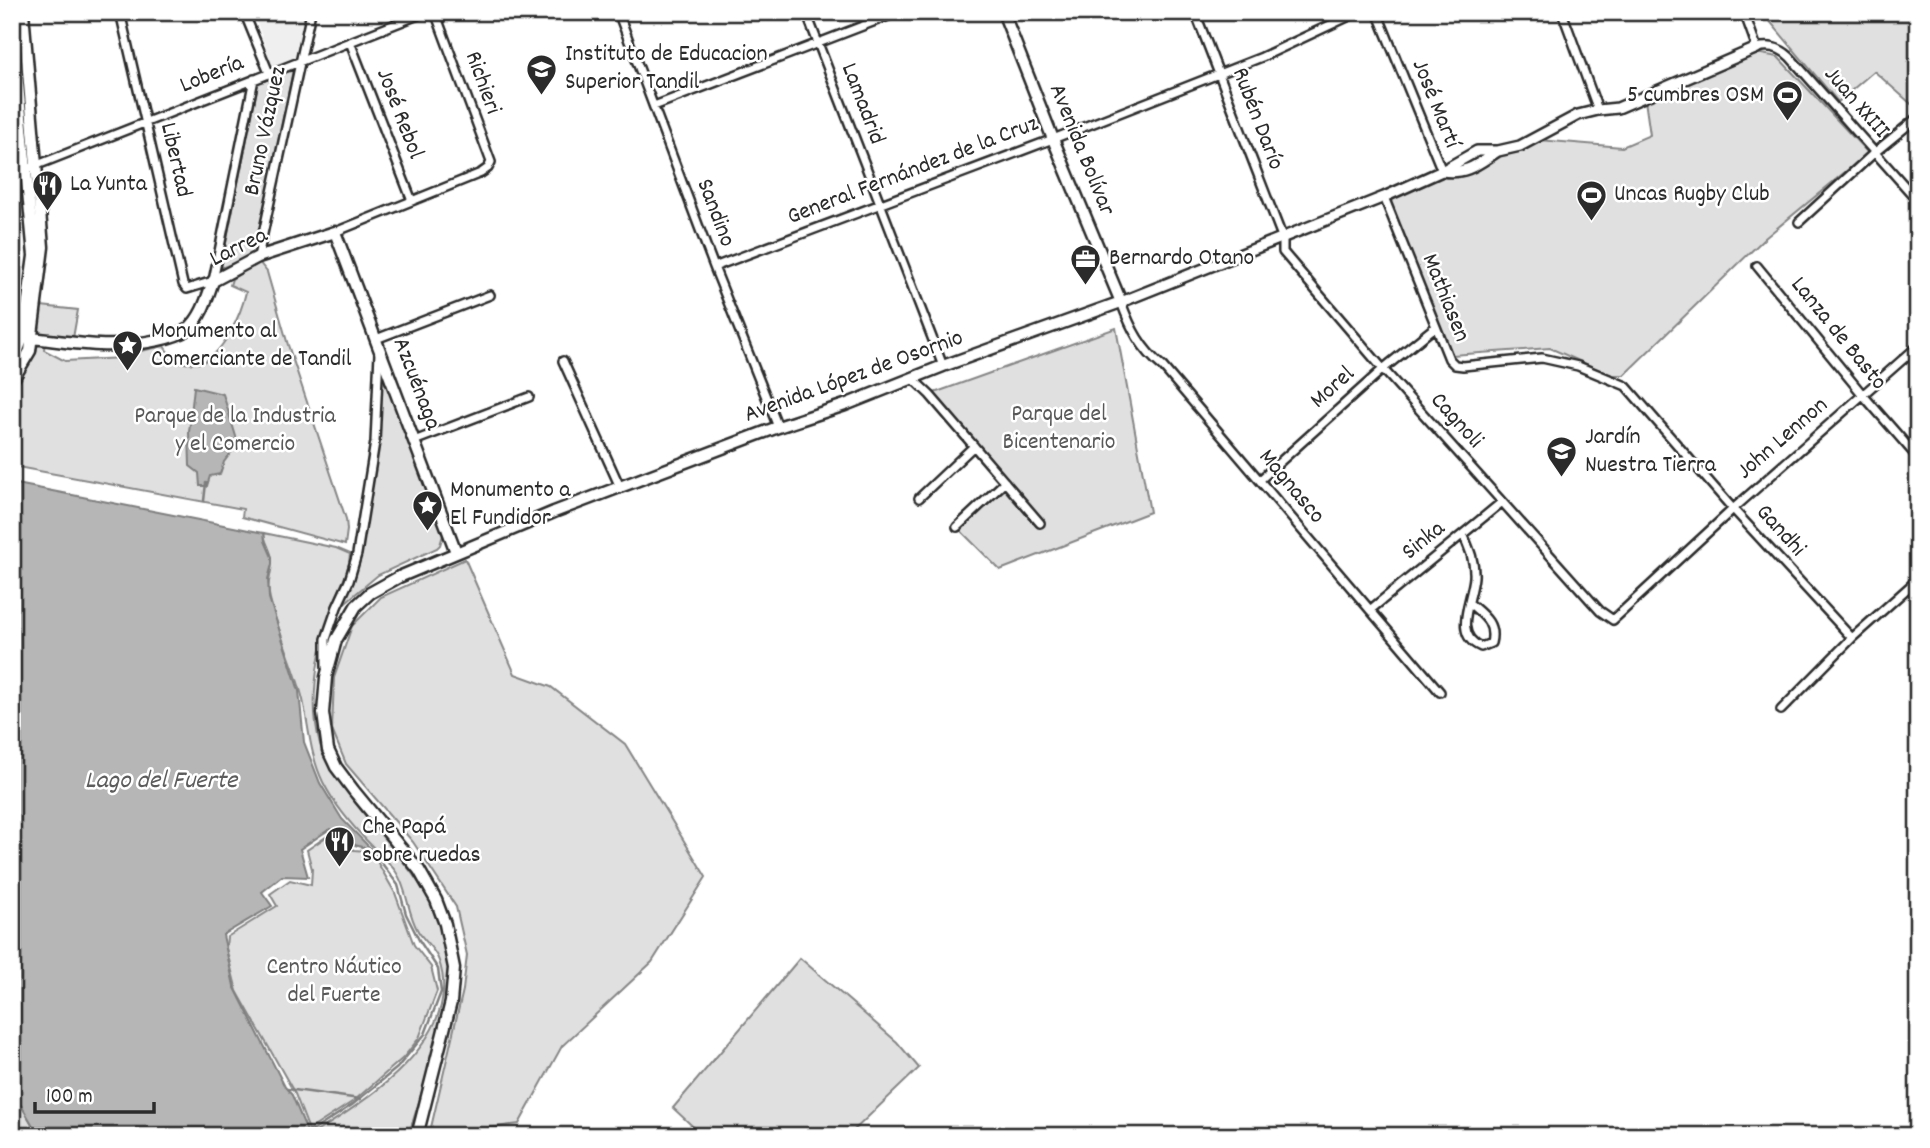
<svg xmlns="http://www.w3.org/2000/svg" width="1930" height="1148" font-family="Dekko,sans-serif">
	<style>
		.built { fill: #efefef }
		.green { fill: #e0e0e0; stroke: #868686; stroke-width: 2 }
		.water { fill: #b6b6b6; stroke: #7e7e7e; stroke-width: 2 }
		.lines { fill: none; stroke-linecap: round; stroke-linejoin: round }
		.stream { stroke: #7e7e7e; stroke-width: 2.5 }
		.minor-casing { stroke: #2b2b2b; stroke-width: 12 }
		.tertiary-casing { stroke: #2b2b2b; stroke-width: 14 }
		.secondary-casing { stroke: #2b2b2b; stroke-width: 15 }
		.minor { stroke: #fff; stroke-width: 7 }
		.tertiary { stroke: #fff; stroke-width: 9 }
		.secondary { stroke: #fff; stroke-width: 10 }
		.labels { text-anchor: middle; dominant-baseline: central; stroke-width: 5; stroke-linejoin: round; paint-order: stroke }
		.poi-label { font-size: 24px; fill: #2b2b2b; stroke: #fff; text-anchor: start }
		.street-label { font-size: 24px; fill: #2b2b2b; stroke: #fff }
		.park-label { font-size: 24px; fill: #585858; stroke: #fff }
		.water-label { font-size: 26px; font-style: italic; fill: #5c5c5c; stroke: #fff }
	</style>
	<rect width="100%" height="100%" fill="#fff"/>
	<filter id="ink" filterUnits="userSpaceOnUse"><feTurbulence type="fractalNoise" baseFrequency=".0143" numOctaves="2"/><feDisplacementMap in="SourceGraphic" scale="14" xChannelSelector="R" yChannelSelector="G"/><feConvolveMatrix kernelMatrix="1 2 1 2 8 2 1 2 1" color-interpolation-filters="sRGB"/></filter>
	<g filter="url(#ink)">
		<path class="built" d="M253 12H305L295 59 273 67Z"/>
		<path class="green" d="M1762 12H1918V110L1874 71 1838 102Z
			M1756 53 1778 57 1868 153 1765 238 1624 375H1611L1550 348 1452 355 1391 204V201L1409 187 1440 177 1468 173 1477 170 1500 154 1539 140 1622 147 1650 135 1645 100Z
			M293 70 255 255 221 268 258 83Z
			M259 262 267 272 288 345 346 519 347 530 345 545 242 517 243 509 12 466V389L38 345 45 342 44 350 65 361 122 358 126 354 164 346 170 355V361C180 362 193 366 203 362 225 351 241 314 246 292L230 285 232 279Z
			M41 306 78 310 73 338 39 333 38 328Z
			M1116 328 1150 512 1000 570 957 527 1005 482 934 393Z
			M380 365 443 535 440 545 437 548 378 575 341 606 358 563 374 477 379 423Z
			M264 533 336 548 350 554C349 575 338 589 332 609 318 651 308 701 320 744 327 771 364 814 382 836 403 861 427 889 439 920 459 973 444 1009 431 1059 424 1085 417 1110 408 1136L311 1135C366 1102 465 1038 439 961 435 949 424 941 418 931 407 913 408 889 396 872 389 862 379 853 371 845 352 826 335 806 323 782 310 755 309 728 303 700 295 666 278 633 270 599 266 583 271 578 272 563 273 552 265 544 264 533Z
			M465 559 515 674 551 687 625 744 706 877 652 962 562 1046 519 1124 429 1136 463 990 467 955 456 907 413 842 346 764 332 730 334 678 352 626 381 597Z
			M326 837 354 850 366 851 375 858 395 893 414 945 431 967 437 991 419 1038 403 1058 355 1100 309 1130 295 1094 237 991 226 948 227 937 277 906 270 894 290 880 311 885 312 869 307 850Z
			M800 958 897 1042 919 1068 848 1136H703L673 1108Z
			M12 1100 21 1105 39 1136H12Z"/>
		<path class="water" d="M194 387 223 394 238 443 224 462 220 474 210 476 207 486H200L199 473 190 466 189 432Z
			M12 483 264 533 265 541 272 557V564L268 579 269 598 299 691 304 742 320 783 342 819 372 850 355 845 330 829 300 849 308 877 282 876 262 892 272 906 223 935 234 986 285 1087 292 1095 309 1136H39L21 1105 12 1100Z"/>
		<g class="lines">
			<path class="stream" d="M204 501 206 483
				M287 1089 360 1099
				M308 1134 352 1105 397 1068 425 1034 441 992 438 969 419 940 406 914 398 885 372 850"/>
			<defs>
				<path id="minor" d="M120 12 183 284 187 289 213 281 254 79
					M244 12 269 73
					M618 12 714 267 778 427
					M806 12 943 366
					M1195 12 1283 239V252L1383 369 1600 611 1613 620 1733 509 1918 346
					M1377 12 1442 171
					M1562 12 1598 110
					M1744 12 1757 48C1769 45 1781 48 1790 57L1918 201
					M350 42 412 201
					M654 106 899 12
					M12 175 426 12
					M1384 197 1449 359 1455 365 1463 366 1542 358 1578 366 1626 386 1733 509 1852 638
					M1799 222 1874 153 1918 117
					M335 232 481 173 488 168 491 162 435 12
					M258 257 311 12
					M1757 266 1863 395 1918 458
					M714 267 1053 139 1262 57 1358 12
					M1121 302C1131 329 1141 349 1163 367L1440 692
					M376 339 490 295
					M563 361 620 487
					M912 378 930 395 1040 523
					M414 441 529 397
					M1260 480 1383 369 1435 327
					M919 498 974 446
					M957 527 1005 482
					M1463 534C1469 548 1475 561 1474 577 1472 601 1452 635 1481 647L1491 643C1496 623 1483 615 1469 603
					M1370 610 1502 502
					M326 667V639L337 607 349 581 357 554 375 442 379 353
					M1781 710 1852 638 1918 579"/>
				<path id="tertiary" d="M1442 171C1467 175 1479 163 1498 151
					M1121 302 1384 197 1442 171 1477 151H1498L1520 146 1578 115 1598 110 1618 108 1757 48"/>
				<path id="secondary" d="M12 20 34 256 23 337 12 366
					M23 337C73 342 107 351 158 340 168 338 179 335 188 329 202 317 207 298 213 281L258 257 335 232 456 552
					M12 381 30 351 43 247 23 12
					M417 1136 451 1002 454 968 445 924 436 900 419 870 354 791 336 767 328 750 323 713 326 677 336 640 356 606 370 593 399 577 554 512 778 427 845 405 943 366 1121 302 1053 139 1003 12"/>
			</defs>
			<use href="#minor" class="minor-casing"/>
			<use href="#tertiary" class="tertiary-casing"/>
			<use href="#secondary" class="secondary-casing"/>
			<use href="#minor" class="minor"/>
			<use href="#tertiary" class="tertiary"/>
			<use href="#secondary" class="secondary"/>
		</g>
	</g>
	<defs>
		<symbol id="school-pin" viewBox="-11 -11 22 30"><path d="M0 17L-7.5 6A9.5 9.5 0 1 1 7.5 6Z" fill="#2b2b2b" stroke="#fff"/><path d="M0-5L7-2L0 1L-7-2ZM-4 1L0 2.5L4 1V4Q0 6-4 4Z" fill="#fff"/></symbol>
		<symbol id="stadium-pin" viewBox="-11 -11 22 30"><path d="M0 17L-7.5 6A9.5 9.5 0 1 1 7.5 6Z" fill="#2b2b2b" stroke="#fff"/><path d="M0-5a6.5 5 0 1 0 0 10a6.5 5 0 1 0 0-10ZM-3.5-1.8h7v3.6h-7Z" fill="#fff"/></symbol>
		<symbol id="restaurant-pin" viewBox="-11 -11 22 30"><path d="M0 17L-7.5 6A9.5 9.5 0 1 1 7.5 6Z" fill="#2b2b2b" stroke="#fff"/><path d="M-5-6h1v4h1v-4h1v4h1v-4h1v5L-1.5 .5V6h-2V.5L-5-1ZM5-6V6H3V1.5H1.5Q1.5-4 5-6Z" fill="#fff"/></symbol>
		<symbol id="office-pin" viewBox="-11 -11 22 30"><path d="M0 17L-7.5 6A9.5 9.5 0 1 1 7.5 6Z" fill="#2b2b2b" stroke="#fff"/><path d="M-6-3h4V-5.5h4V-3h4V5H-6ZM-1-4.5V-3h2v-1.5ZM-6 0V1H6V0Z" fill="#fff"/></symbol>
		<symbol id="sight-pin" viewBox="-11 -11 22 30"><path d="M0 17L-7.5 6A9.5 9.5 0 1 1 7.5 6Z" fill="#2b2b2b" stroke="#fff"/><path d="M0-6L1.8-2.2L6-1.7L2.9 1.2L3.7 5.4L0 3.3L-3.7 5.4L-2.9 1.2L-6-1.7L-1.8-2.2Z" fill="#fff"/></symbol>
	</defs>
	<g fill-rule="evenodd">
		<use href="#school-pin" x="524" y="52" width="35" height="47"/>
		<use href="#stadium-pin" x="1770" y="78" width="35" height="47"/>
		<use href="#restaurant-pin" x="30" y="168" width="35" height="47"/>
		<use href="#stadium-pin" x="1574" y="178" width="35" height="47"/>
		<use href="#office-pin" x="1068" y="242" width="35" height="47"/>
		<use href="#sight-pin" x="110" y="328" width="35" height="47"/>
		<use href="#school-pin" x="1544" y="434" width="35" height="47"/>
		<use href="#sight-pin" x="410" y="488" width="35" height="47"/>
		<use href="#restaurant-pin" x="322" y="824" width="35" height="47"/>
	</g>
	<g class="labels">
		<g class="poi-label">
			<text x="565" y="55">Instituto de Educacion<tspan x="565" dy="28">Superior Tandil</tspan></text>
			<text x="1764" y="96" text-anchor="end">5 cumbres OSM</text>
			<text x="70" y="185">La Yunta</text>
			<text x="1614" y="195">Uncas Rugby Club</text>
			<text x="1109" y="259">Bernardo Otano</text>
			<text x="151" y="332">Monumento al<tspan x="151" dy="28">Comerciante de Tandil</tspan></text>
			<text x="1585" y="438">Jardín<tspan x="1585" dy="28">Nuestra Tierra</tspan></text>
			<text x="450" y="491">Monumento a<tspan x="450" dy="28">El Fundidor</tspan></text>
			<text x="362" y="828">Che Papá<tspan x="362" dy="28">sobre ruedas</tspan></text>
		</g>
		<g class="street-label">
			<text transform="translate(212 75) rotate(-22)">Lobería</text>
			<text transform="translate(482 83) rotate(70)">Richieri</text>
			<text transform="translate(1856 103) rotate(49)">Juan XXIII</text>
			<text transform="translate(862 104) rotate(69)">Lamadrid</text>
			<text transform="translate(1435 104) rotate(68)">José Martí</text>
			<text transform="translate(399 114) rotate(69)">José Rebol</text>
			<text transform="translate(1257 119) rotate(69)">Rubén Darío</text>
			<text transform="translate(266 131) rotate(-78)">Bruno Vázquez</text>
			<text transform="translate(1081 150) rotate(68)">Avenida Bolívar</text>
			<text transform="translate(175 160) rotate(77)">Libertad</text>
			<text transform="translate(913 171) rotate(-21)">General Fernández de la Cruz</text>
			<text transform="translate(715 213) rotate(69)">Sandino</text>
			<text transform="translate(239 248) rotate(-26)">Larrea</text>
			<text transform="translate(1445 298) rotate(68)">Mathiasen</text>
			<text transform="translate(1838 334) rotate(51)">Lanza de Basto</text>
			<text transform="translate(854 377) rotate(-20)">Avenida López de Osornio</text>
			<text transform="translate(416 384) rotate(69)">Azcuénaga</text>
			<text transform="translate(1333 388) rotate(-42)">Morel</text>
			<text transform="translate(1456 421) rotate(48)">Cagnoli</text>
			<text transform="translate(1783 439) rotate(-41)">John Lennon</text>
			<text transform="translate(1291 487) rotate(50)">Magnasco</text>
			<text transform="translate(1780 531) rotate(48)">Gandhi</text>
			<text transform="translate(1424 541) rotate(-39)">Sinka</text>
		</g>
		<g class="park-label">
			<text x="1059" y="415">Parque del<tspan x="1059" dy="28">Bicentenario</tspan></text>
			<text x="235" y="417">Parque de la Industria<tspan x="235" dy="28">y el Comercio</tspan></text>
			<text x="334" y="968">Centro Náutico<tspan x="334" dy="28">del Fuerte</tspan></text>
		</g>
		<g class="water-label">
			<text x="161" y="781">Lago del Fuerte</text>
		</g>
	</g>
	<rect width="1930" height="1148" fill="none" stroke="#fff" stroke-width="42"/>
	<rect x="21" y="21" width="1888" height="1106" fill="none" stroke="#2b2b2b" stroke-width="2.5" filter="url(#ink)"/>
	<path d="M35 1102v10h119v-10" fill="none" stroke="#2b2b2b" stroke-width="3.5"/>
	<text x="46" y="1102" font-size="21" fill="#2b2b2b" stroke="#ffffff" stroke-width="5" paint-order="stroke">100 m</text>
</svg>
